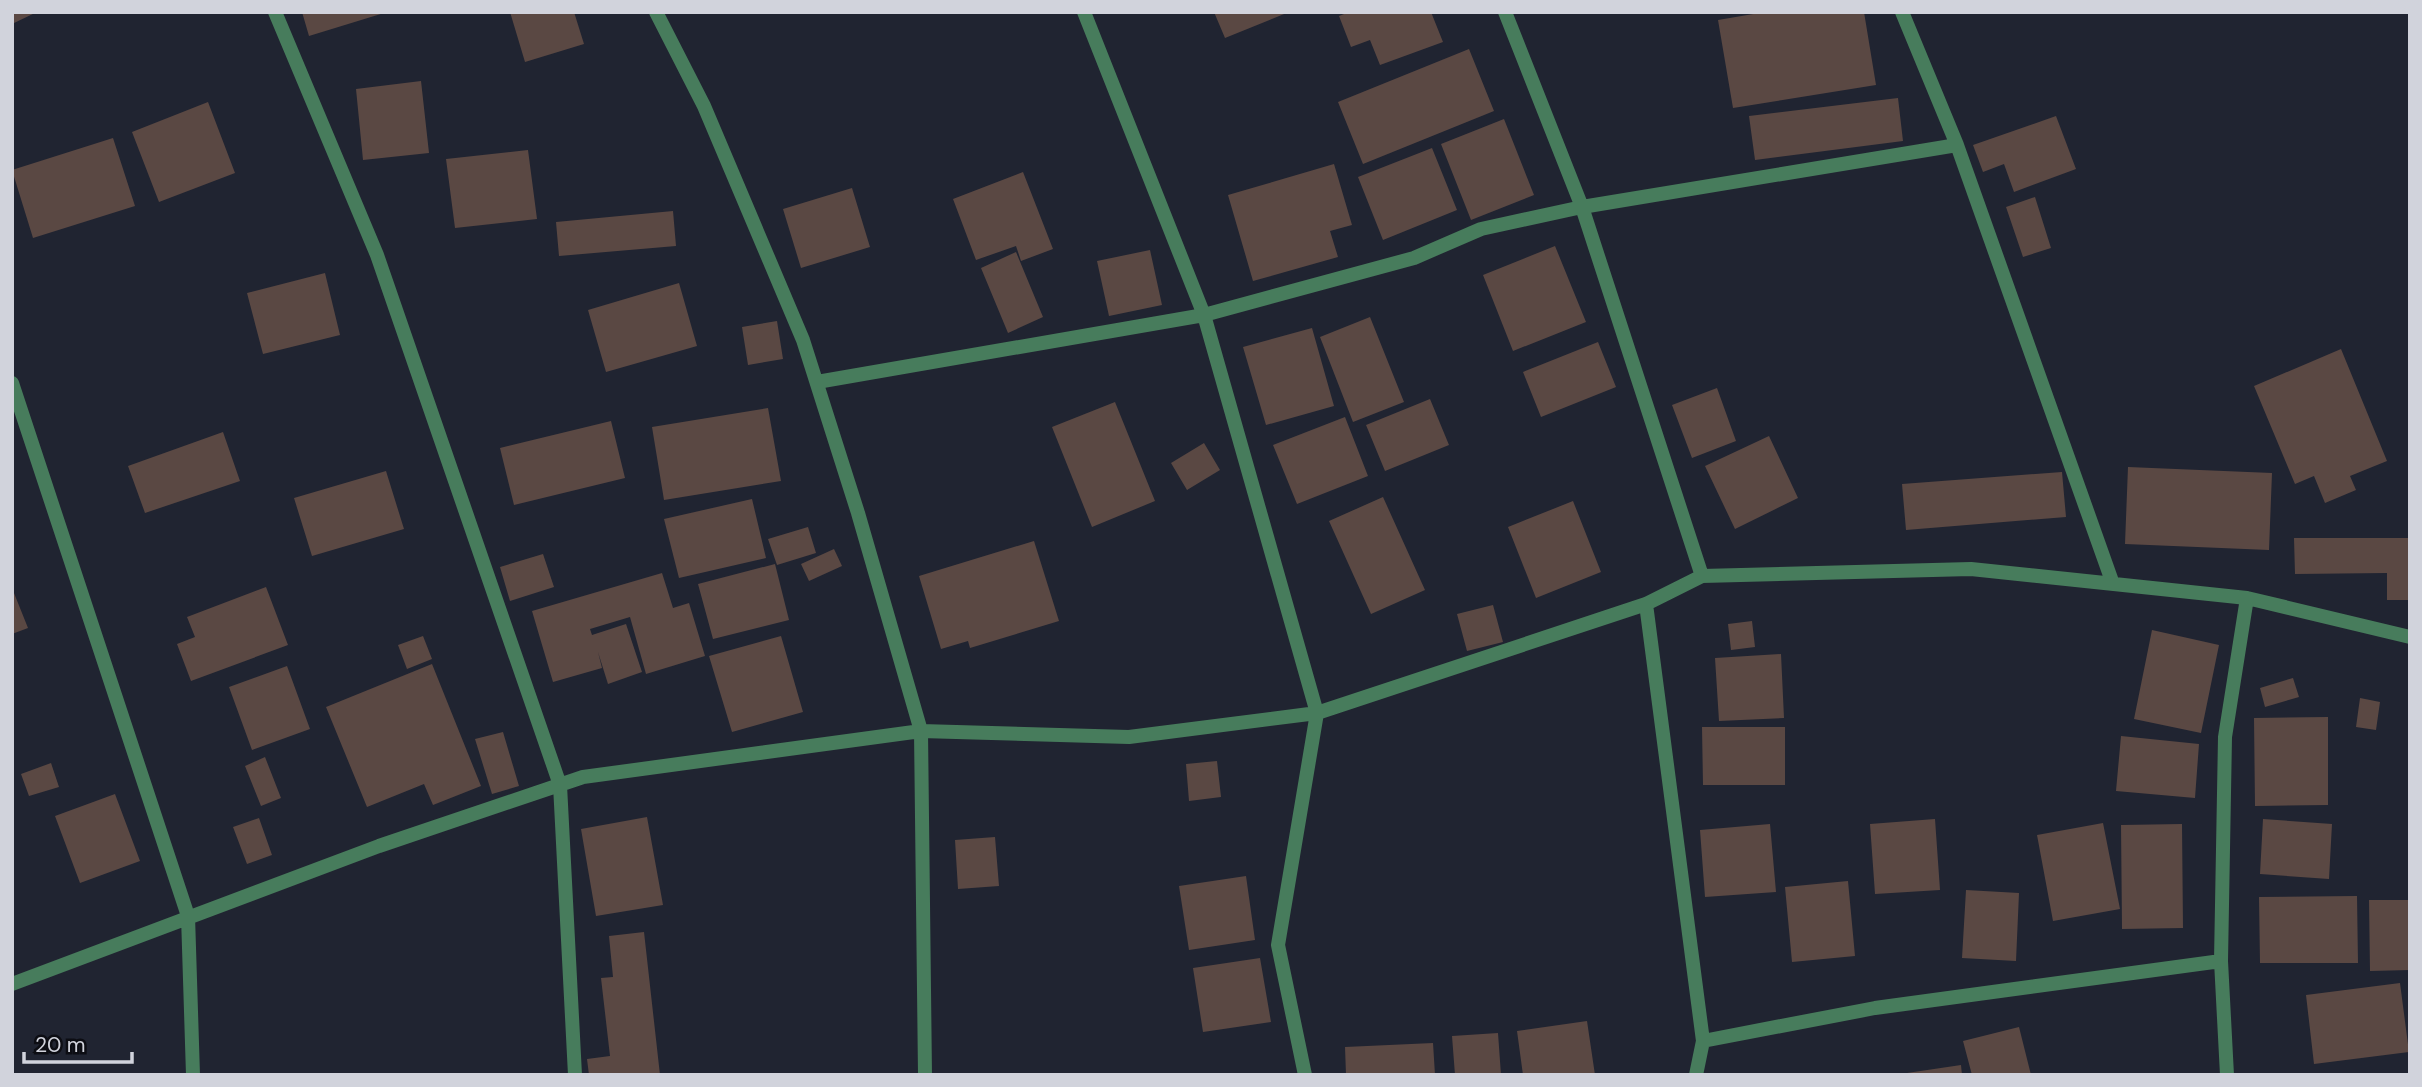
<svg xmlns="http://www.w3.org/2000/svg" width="2422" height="1087" font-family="'DM Sans',sans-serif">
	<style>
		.building { fill: #5a4843 }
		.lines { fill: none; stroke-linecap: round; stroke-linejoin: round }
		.minor { stroke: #477c5c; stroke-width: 14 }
	</style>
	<rect width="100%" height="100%" fill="#202431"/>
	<path class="building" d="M12 12H37L12 24Z
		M302 12H384V13L309 36Z
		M510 12H574L584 44 525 62Z
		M1214 12H1289L1225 38Z
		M1349 12H1431L1443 42 1380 65 1370 40 1351 47 1339 16Z
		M1765 12H1864L1876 85 1733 108 1718 20Z
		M1469 49 1494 111 1363 164 1338 102Z
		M421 81 429 153 363 160 356 89Z
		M1898 98 1903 141 1755 160 1749 116Z
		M208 102 235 173 159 202 132 132Z
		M2056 116 2076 169 2014 192 2004 164 1983 172 1973 145Z
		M1504 119 1534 195 1471 220 1441 144Z
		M113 138 135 206 33 238 12 170Z
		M1432 148 1457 210 1383 240 1358 177Z
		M528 150 537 219 455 228 446 159Z
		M1334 164 1352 225 1330 231 1338 257 1253 281 1228 195Z
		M1023 172 1053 249 1021 261 1016 246 976 260 953 199Z
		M852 188 870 247 801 268 783 209Z
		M2035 197 2051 248 2023 257 2006 207Z
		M673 211 676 246 559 256 556 222Z
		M1555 246 1586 322 1513 351 1483 275Z
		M1150 250 1162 305 1109 316 1097 261Z
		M1016 252 1043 317 1008 333 981 268Z
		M325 273 340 335 263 354 247 293Z
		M679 283 697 346 606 372 588 310Z
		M1370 317 1404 402 1353 422 1320 337Z
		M777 321 783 359 748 365 742 327Z
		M1312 328 1334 406 1266 425 1243 347Z
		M1598 342 1616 387 1541 417 1523 372Z
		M2341 349 2387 461 2350 476 2356 490 2325 503 2314 476 2295 484 2254 386Z
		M1717 388 1736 441 1692 458 1672 405Z
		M1430 399 1449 445 1385 471 1366 425Z
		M1115 402 1155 501 1092 527 1052 427Z
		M768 408 781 481 664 500 652 427Z
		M1345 417 1368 476 1297 504 1273 445Z
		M611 421 625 478 514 505 500 448Z
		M223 432 240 481 145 513 128 466Z
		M1769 436 1798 498 1735 529 1705 466Z
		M1204 443 1220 470 1187 490 1171 463Z
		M2128 467 2272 473 2269 550 2125 544Z
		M386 471 404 529 312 556 294 498Z
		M2062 472 2066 517 1906 530 1902 484Z
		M1383 497 1425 590 1371 614 1329 521Z
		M752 499 766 558 679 578 664 519Z
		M1573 501 1601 572 1536 598 1508 527Z
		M808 527 816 553 777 565 768 539Z
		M2294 538H2410V600H2387V573L2295 574Z
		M1034 541 1059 621 970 648 968 641 941 649 919 576Z
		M834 549 842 566 809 581 801 564Z
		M543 554 554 587 510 601 500 567Z
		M775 564 789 620 713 639 698 584Z
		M662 573 673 608 689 603 705 656 646 674 630 617 590 629 592 635 626 624 642 672 608 684 598 652 602 668 553 682 532 611Z
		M266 587 288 645 191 681 177 644 195 637 187 617Z
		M12 588 28 628 12 634Z
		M1493 605 1503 642 1467 651 1457 614Z
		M1752 621 1755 647 1731 650 1728 624Z
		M2152 630 2219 645 2201 733 2134 719Z
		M423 636 432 659 407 669 398 645Z
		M781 636 803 712 732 732 709 656Z
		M1781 654 1784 718 1719 721 1715 658Z
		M432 664 481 786 433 805 424 784 367 807 326 707Z
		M287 666 310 729 252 750 229 687Z
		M2293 678 2299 697 2265 707 2260 688Z
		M2360 698 2380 702 2376 730 2356 727Z
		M2328 717V805L2255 806 2254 718Z
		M1702 727H1785V785H1703Z
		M503 732 519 786 492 794 475 739Z
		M2121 736 2199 744 2195 798 2116 791Z
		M265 757 281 798 261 806 245 766Z
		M1217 761 1221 797 1189 801 1186 764Z
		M51 763 59 787 29 796 21 774Z
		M115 794 140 861 80 883 55 816Z
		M647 817 663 905 596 916 581 829Z
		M259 818 272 855 247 864 233 827Z
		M1935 819 1940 890 1875 894 1870 824Z
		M2263 819 2332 824 2329 879 2260 874Z
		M2103 823 2120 909 2053 921 2037 835Z
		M1770 824 1776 892 1705 897 1700 830Z
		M2182 824 2183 928 2122 929 2121 825Z
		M995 837 999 886 958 889 955 840Z
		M1246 876 1255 940 1189 950 1179 886Z
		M1848 881 1855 956 1792 962 1785 887Z
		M1966 890 2019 893 2016 961 1962 958Z
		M2357 896 2358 963H2260L2259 897Z
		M2369 900H2410V970L2370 971Z
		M644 932 660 1075H589L587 1059 610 1056 601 978 613 977 609 936Z
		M1260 958 1271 1022 1203 1032 1193 968Z
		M2400 983 2409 1052 2314 1064 2306 995Z
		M1587 1021 1595 1075H1523L1517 1031Z
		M2019 1027 2031 1075H1972L1963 1041Z
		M1498 1033 1501 1075H1455L1452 1036Z
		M1433 1043 1435 1075H1346L1345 1047Z
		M1961 1065 1962 1075H1907V1073Z"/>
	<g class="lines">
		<path class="minor" d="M275 12 377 255 560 785 575 1075
			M656 12 704 106 803 340 858 513 921 731 925 1075
			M1084 12 1204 315 1317 713 1278 945 1305 1075
			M1505 12 1582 207 1702 576
			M1902 12 1957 145 2113 584
			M817 382 1204 315 1414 258 1481 229 1582 207 1957 145
			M12 383 188 916 193 1075
			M1646 604 1703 1041
			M12 984 379 846 583 777 921 731 1129 737 1317 713 1646 604 1702 576 1971 569 2247 598 2410 637
			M1696 1075 1703 1041 1875 1008 2221 961
			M2227 1075 2221 961 2225 737 2247 598"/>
	</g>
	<rect width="2422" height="1087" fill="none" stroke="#d1d3dc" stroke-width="28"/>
	<path d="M24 1052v10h108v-10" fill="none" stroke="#d1d3dc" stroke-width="3.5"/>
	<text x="35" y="1052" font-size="21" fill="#d1d3dc" stroke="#0c0d13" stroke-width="5" paint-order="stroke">20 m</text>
</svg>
